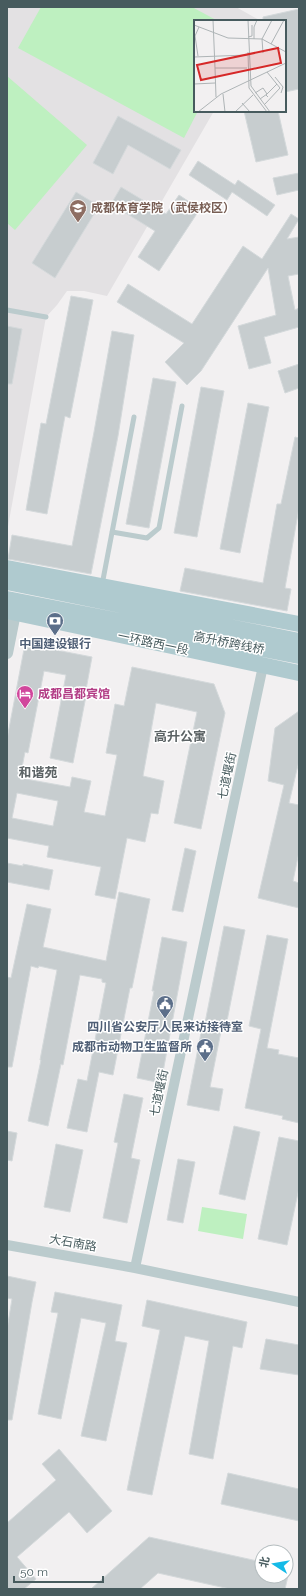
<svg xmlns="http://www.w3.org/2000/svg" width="306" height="1596" font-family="Raleway,'Noto Sans SC',sans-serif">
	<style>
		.education { fill: #e3e1e3 }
		.green { fill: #bef0c0 }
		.building { fill: #c7cdcf; stroke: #d4d9db; fill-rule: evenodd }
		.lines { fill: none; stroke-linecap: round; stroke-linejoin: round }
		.service { stroke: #bbcbcd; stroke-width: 5 }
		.minor { stroke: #bbcbcd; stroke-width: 10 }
		.tertiary { stroke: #bbcbcd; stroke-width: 12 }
		.primary { stroke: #afcacf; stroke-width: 16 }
		.labels { text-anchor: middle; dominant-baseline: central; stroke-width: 3; stroke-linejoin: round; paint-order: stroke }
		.education-label { font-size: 12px; font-weight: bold; fill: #785e54; stroke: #fff; text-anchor: start }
		.street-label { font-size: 12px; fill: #475b5e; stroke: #fff }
		.service-label { font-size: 12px; font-weight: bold; fill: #4e5e75; stroke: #fff }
		.hotel-label { font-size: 12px; font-weight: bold; fill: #b23c85; stroke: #fff; text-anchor: start }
		.neighbourhood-label { font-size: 13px; font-weight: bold; fill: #5c6365; stroke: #fff }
		.inset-road { fill: none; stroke: #aeb4b6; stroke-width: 1 }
		.view { fill: #d62828; fill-opacity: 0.15; stroke: #d62828; stroke-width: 2 }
		.inset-edge { fill: none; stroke: #475b5e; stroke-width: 2 }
	</style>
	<rect width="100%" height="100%" fill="#f2f0f1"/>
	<path class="education" d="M7 7H236L261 21H195V111H214L107 296 84 291H67L57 305 46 317 7 532Z"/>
	<path class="green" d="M41 7H192L218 21H195V111H198L184 138 18 48Z
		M7 76 87 145 15 230 7 223Z
		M202 1207 247 1214 243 1239 198 1231Z"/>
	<path class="building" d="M299 9V89L285 92V21H263V17Z
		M244 111H278L288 155 256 162Z
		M118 116 181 150 170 169 128 145 113 174 93 163Z
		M198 161 235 185 238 180 275 205 267 216 232 192 227 200 189 175Z
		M299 173V190L277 195 273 178Z
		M121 187 166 214 179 195 200 209 159 271 138 257 155 231 111 204Z
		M76 192 99 206 55 278 32 263Z
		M291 214 299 219 287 239 299 237V274L288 276 295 310 299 308V327L264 337 271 363 249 369 238 326 276 315 268 268 201 371 187 385 165 362 184 343 117 302 128 284 192 324 243 246 262 259Z
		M71 296 93 300 70 418 65 416 47 514 26 510 41 423 46 424Z
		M7 326 22 329 12 384H7Z
		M112 331 134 335 118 436 91 574 8 559 12 535 72 546 94 432Z
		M299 364V388L285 393 278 371Z
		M153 378 176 382 149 528 126 524Z
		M201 387 224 391 197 537 174 533Z
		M248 403 269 407 240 553 220 549Z
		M295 437 299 438V508L285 588 291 589 287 611 180 591 185 568 263 583 277 504H281Z
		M25 644 92 657 85 695 86 696 73 763 50 758 66 675 44 671 28 753 25 752 20 778 70 787 72 777 91 781 84 812 105 816 117 755 106 753 115 704 124 706 132 667 214 684 225 713 201 829 174 823 197 712 156 703 143 776 164 781 158 814 151 813 145 842 127 838 115 899 95 895 101 867 47 857 49 846 7 838V739ZM17 793 58 801 53 826 12 818Z
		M299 711V761L289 803 299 805V852L293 881 299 883V908L258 898 284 785 268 781 275 728Z
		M185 848 196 851 183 912 172 910Z
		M7 863 23 866V864L53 870 49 890 7 882Z
		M119 892 150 899 132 988H130L113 1075 99 1072 87 1132 67 1128 78 1079 87 1081 106 983 102 982V979L80 975 63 1065 61 1064 48 1126 28 1121 41 1060H40L57 970 39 966 38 968 31 966 12 1067H7V977L11 978 27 904 51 909 43 947 106 961Z
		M224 926 245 930 227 1021H223L210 1087 223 1089 219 1111 187 1105 201 1033H203Z
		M267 935 288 939 267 1048 279 1050 278 1054 299 1058V1123L282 1119 283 1116 245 1108 261 1029 249 1026Z
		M162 937 187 942 161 1083 137 1078 154 991H152Z
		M124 1094 143 1098 131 1158 140 1160 127 1223 103 1218 118 1143 114 1142Z
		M234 1126 260 1132 245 1200 219 1194Z
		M7 1131 17 1133 12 1161 7 1160Z
		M279 1137 299 1141V1188L287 1245 258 1239Z
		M56 1144 83 1150 70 1212 44 1207Z
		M178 1159 195 1162 183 1223 167 1220Z
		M7 1276 36 1282 32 1302 12 1420H7V1329L12 1299 7 1298Z
		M55 1292 122 1305 115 1341 127 1343 106 1441 81 1436 106 1323 81 1318 61 1419 38 1414 58 1313 51 1312Z
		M147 1300 247 1322 242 1348 233 1346 213 1459 189 1454 209 1341 185 1336 152 1495 127 1490 160 1330 142 1326Z
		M266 1339 299 1345V1375L260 1369Z
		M59 1449 112 1511 87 1533 69 1512 17 1557 36 1579 24 1589H7V1523L56 1480 42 1464Z
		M228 1473 299 1489V1521L221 1504Z
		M149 1537 262 1562V1576H288L285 1589H230L158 1573 140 1589H91Z"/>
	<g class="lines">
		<path class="service" d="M7 310 46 317
			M112 532 147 538 159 528 182 406
			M102 585 134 417"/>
		<path class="minor" d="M263 666 135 1268 299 1302
			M7 1245 135 1268"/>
		<path class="tertiary" d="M7 653 15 613"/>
		<path class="primary" d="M7 568 299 624
			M7 582 299 641
			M7 599 299 656
			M7 611 299 673"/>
	</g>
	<defs>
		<symbol id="university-pin" viewBox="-11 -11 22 30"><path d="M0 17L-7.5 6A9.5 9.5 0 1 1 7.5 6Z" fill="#8d6e63" stroke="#fff"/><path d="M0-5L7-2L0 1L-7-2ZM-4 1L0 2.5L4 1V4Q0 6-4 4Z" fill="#fff"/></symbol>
		<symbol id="bank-pin" viewBox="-11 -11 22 30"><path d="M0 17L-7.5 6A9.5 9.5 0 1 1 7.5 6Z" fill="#5c6f8a" stroke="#fff"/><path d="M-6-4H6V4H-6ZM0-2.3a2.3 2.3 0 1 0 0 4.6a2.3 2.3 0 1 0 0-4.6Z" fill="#fff"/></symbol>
		<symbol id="hotel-pin" viewBox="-11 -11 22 30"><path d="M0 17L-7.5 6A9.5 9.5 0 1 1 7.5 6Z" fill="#d1479c" stroke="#fff"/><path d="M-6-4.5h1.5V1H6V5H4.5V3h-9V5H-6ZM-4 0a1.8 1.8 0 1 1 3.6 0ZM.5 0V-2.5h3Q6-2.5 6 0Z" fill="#fff"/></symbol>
		<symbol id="civic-pin" viewBox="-11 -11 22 30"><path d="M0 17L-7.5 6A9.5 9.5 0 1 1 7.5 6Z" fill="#5c6f8a" stroke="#fff"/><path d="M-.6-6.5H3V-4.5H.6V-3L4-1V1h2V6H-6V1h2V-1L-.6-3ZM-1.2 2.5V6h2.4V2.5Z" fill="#fff"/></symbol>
	</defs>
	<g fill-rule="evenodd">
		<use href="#university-pin" x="68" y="198" width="20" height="27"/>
		<use href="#bank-pin" x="45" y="611" width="20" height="27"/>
		<use href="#hotel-pin" x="15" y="684" width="20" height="27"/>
		<use href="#civic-pin" x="155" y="994" width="20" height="27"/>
		<use href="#civic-pin" x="195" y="1037" width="20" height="27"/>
	</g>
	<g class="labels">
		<g class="education-label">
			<text x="91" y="208">成都体育学院（武侯校区）</text>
		</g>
		<g class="street-label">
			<text transform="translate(153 643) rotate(12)">一环路西一段</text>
			<text transform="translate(229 643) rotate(11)">高升桥跨线桥</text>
			<text transform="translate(227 776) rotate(-78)">七道堰街</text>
			<text transform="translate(159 1093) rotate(-78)">七道堰街</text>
			<text transform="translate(73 1243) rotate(10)">大石南路</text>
		</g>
		<g class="service-label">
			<text x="55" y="644">中国建设银行</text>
			<text x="165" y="1027">四川省公安厅人民来访接待室</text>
			<text x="192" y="1047" text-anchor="end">成都市动物卫生监督所</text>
		</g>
		<g class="hotel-label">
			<text x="38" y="694">成都昌都宾馆</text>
		</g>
		<g class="neighbourhood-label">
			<text x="180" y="736">高升公寓</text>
			<text x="38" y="772">和谐苑</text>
		</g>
	</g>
	<g transform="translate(194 20)">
		<rect width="92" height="92" fill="#f2f0f1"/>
		<path class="inset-road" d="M19 0 21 48M54 0 57 66 76 92M0 5 34 18 68 19 92 32M54 17 58 16V5M60 19V7L63 0M77 24 90 0M54 32 55 68 73 92M69 33 68 19 78 0M4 36 1 16 5 7M0 37 53 35M81 57 89 67 87 73M0 64 21 63M61 73 69 68 73 74 66 79M29 74 31 92M22 77 21 48H53M74 77 72 75 83 64M48 83 56 92M71 84 86 68 73 52M4 92 27 74 92 43M41 92 59 75"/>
		<path class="view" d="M84 28 87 43 7 60 3 45Z"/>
		<rect width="92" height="92" class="inset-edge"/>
	</g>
	<rect width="306" height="1596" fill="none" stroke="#475b5e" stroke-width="16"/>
	<g transform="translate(274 1564) rotate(282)"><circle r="19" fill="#ffffff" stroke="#b5bdbf"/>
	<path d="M0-3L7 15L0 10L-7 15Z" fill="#15bae7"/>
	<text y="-6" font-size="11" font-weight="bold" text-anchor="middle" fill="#475b5e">北</text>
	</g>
	<path d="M14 1576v6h89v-6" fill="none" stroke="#475b5e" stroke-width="2"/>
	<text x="20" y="1576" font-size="12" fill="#475b5e" stroke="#ffffff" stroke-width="3" paint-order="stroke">50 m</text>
</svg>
